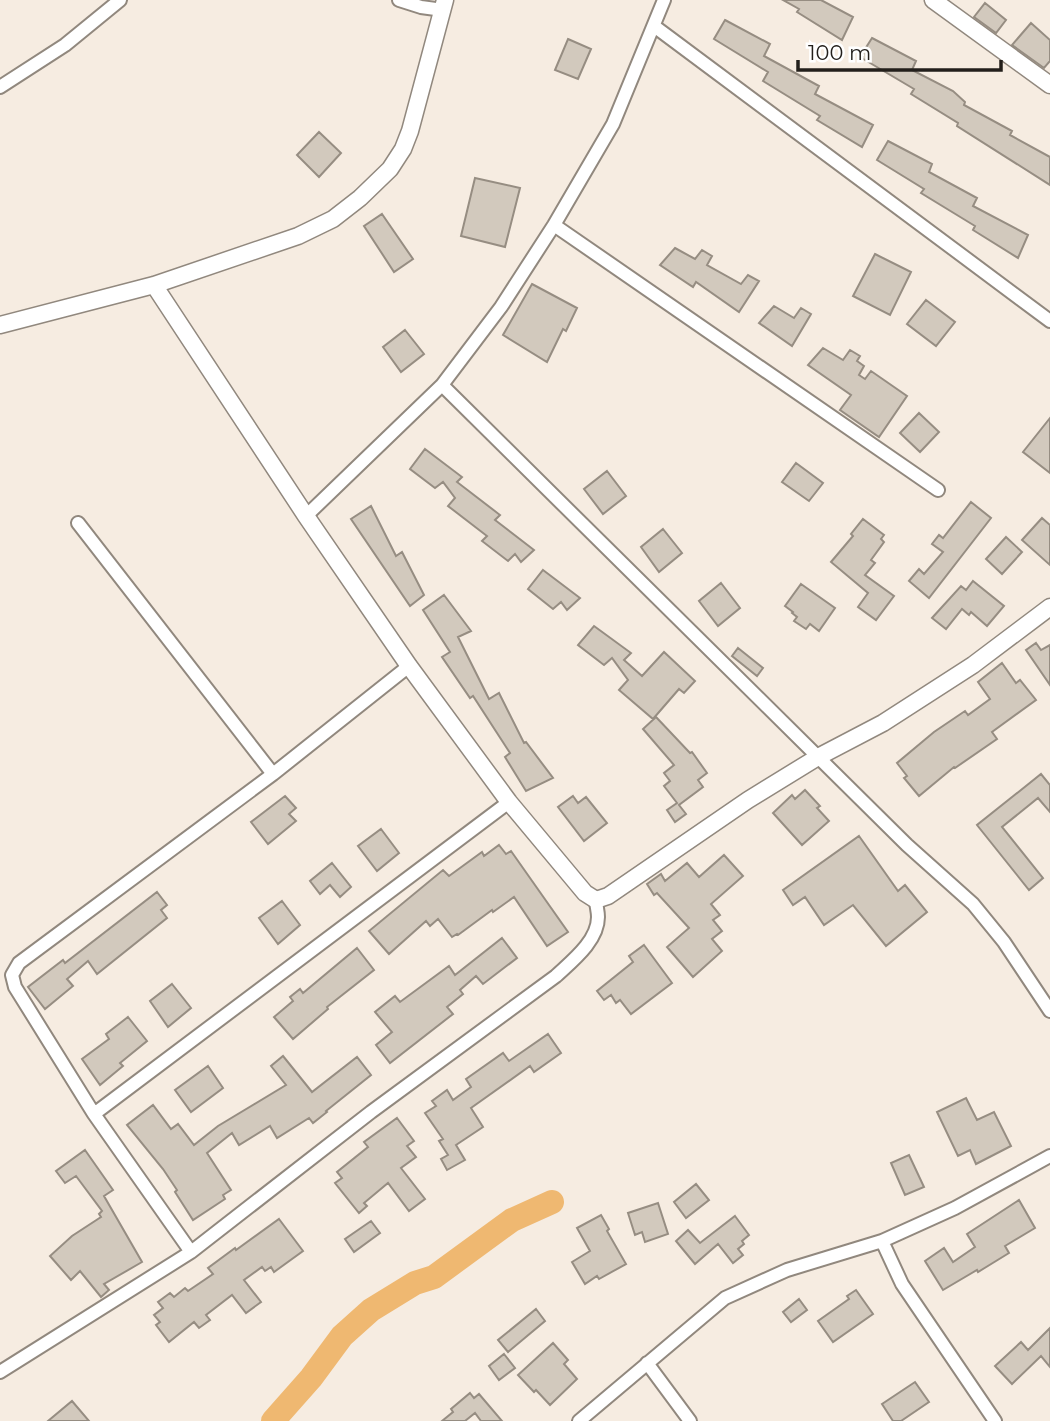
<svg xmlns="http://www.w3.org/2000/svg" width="1050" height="1421" font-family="Montserrat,sans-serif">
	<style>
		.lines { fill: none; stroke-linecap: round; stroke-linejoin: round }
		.river { stroke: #efb871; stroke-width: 24 }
		.building { fill: #d2c9bd; stroke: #968d82; stroke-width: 2 }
		.minor-casing { stroke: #91887e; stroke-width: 16 }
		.tertiary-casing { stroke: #91887e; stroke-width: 19 }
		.minor { stroke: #fff; stroke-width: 12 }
		.tertiary { stroke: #fff; stroke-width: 16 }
	</style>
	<rect width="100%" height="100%" fill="#f6ece1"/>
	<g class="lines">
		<path class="river" d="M273 1421 311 1378 342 1336 371 1310 415 1283 434 1277 512 1220 552 1202"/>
	</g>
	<path class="building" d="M783 0H821L853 17 842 40 797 12 799 9Z
		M985 3 1006 20 996 33 974 17Z
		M725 20 770 44 764 56 819 86 815 94 873 125 862 147 817 120 820 116 763 81 768 72 714 39Z
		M1031 23 1050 40V61L1044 68 1012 45Z
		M872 38 916 61 912 70 953 91 965 102 964 105 1012 131 1010 135 1050 157V185L957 126 958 123 911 94 914 89 860 57Z
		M568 39 591 49 578 79 555 70Z
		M319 132 341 153 319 177 297 155Z
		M888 141 932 164 929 172 977 198 973 206 1028 235 1018 258 973 230 975 226 921 193 924 189 877 160Z
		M475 178 520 188 505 247 461 236Z
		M382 214 413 259 394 272 364 226Z
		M675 248 695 259 702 250 712 256 707 265 741 284 748 275 759 281 739 312 696 282 693 287 660 265Z
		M875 254 911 272 890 315 853 296Z
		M532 284 577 308 566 331 563 329 547 362 503 335Z
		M926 300 955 322 936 346 907 324Z
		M774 306 794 318 801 308 811 314 792 346 759 323Z
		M405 330 424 354 401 372 383 347Z
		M823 348 843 360 850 350 860 356 857 361 864 366 859 375 865 379 871 371 907 396 879 437 840 410 851 395 808 365Z
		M919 413 939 432 920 452 900 433Z
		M1050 418V473L1023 452Z
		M425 449 462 477 457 482 500 515 495 520 534 550 521 562 515 554 508 561 482 541 487 536 448 506 455 498 443 482 435 488 410 469Z
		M796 463 823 483 809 501 782 482Z
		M607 471 626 496 603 514 584 489Z
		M971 502 991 518 929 598 909 581 919 569 924 574 943 552 932 544 939 535 943 538Z
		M371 506 396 556 402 552 424 595 410 606 351 519Z
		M1042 518 1050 525V565L1022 540Z
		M863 519 884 535 881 539 884 542 871 560 875 563 865 575 894 596 876 620 858 607 868 593 831 562 853 536 851 534Z
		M663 529 682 553 659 572 641 547Z
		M1006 537 1022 552 1002 574 986 559Z
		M543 570 580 598 567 610 561 602 553 609 528 589Z
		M973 581 1004 606 987 626 971 612 969 615 962 609 946 629 932 618 961 586 966 590Z
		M721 583 740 608 718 626 699 601Z
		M801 584 835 608 819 631 810 624 806 629 794 621 797 617 792 613 793 612 785 606Z
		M444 595 471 631 458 637 489 699 499 693 524 743 526 742 553 778 526 791 505 757 510 753 473 696 470 698 442 657 450 652 423 610Z
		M594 626 631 653 624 660 642 676 664 652 695 681 684 693 679 689 653 719 619 690 628 680 612 658 604 665 578 645Z
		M1036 643 1041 650 1050 645V685L1026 650Z
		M738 648 763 668 757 676 732 656Z
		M1002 663 1016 683 1020 680 1036 700 992 732 997 739 955 768 954 767 919 796 904 778 907 776 897 763 934 732 965 711 968 715 990 699 978 682Z
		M656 717 690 753 692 752 707 773 698 780 703 787 679 805 686 814 675 822 667 810 677 803 664 786 670 781 664 773 674 765 643 729Z
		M1041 774 1050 785V812L1038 798 1002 827 1043 878 1029 890 977 825Z
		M805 790 820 806 817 808 829 821 802 845 773 813 792 795 795 799Z
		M285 796 296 808 289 814 296 821 268 844 251 822Z
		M573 796 578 803 586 797 607 823 584 841 558 807Z
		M381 829 399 853 377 871 358 846Z
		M859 836 898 891 905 885 927 912 886 946 853 905 824 925 805 897 793 905 783 890Z
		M499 845 506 854 511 851 568 932 547 946 514 897 493 912 492 910 458 935 457 934 452 937 438 919 430 926 426 921 389 954 369 931 443 870 449 876 482 852 484 856Z
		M724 855 743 876 711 904 720 915 713 920 722 931 712 939 722 951 693 977 667 947 689 928 657 893 654 895 647 884 661 874 665 881 687 863 699 877Z
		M332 863 351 887 340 897 330 885 320 894 310 881Z
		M157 892 167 905 161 910 167 918 97 974 88 961 67 979 73 986 45 1009 28 987 63 960 65 963Z
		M282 901 300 925 278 944 259 918Z
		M502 938 517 958 483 984 476 976 460 990 463 994 447 1007 453 1014 390 1063 376 1045 392 1032 375 1012 395 996 400 1002 449 966 455 975Z
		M644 945 672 983 631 1014 620 1000 616 1003 611 995 604 1000 597 991 633 962 629 956Z
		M357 948 374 970 327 1007 328 1009 293 1039 274 1017 293 1001 290 997 300 989 303 993Z
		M172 984 191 1008 168 1027 150 1001Z
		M128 1017 147 1041 120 1063 123 1066 100 1085 82 1059 109 1039 106 1034Z
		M548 1034 561 1053 534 1072 530 1066 471 1108 483 1127 456 1145 465 1160 447 1170 441 1159 448 1155 439 1141 443 1139 425 1113 436 1106 432 1101 447 1090 453 1100 471 1087 466 1079 503 1053 509 1061Z
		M283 1056 312 1092 357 1057 371 1075 326 1111 327 1112 313 1123 309 1118 277 1138 270 1126 239 1145 232 1133 207 1153 231 1190 223 1195 225 1199 193 1220 175 1192 177 1190 163 1169 127 1125 153 1105 171 1129 178 1124 194 1145 218 1126 286 1085 271 1066Z
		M208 1066 223 1088 191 1112 175 1090Z
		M966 1098 977 1120 994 1112 1011 1146 976 1164 970 1150 958 1156 937 1112Z
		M397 1118 414 1141 407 1146 416 1157 401 1168 425 1199 409 1211 388 1183 364 1203 367 1206 359 1213 335 1183 342 1178 337 1172 368 1147 364 1142Z
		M85 1150 113 1190 104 1196 142 1262 104 1284 109 1290 101 1297 80 1271 71 1280 50 1256 72 1236 101 1217 99 1214 102 1211 76 1176 65 1183 56 1171Z
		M909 1155 924 1187 905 1195 891 1163Z
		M696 1184 709 1200 686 1218 674 1202Z
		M1019 1200 1035 1228 1005 1246 1009 1253 978 1272 977 1270 943 1290 925 1261 944 1248 953 1262 975 1247 967 1234Z
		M658 1203 668 1234 645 1242 642 1232 635 1235 628 1213Z
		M601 1215 609 1229 607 1231 626 1264 599 1279 597 1276 585 1284 572 1262 590 1251 577 1228Z
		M735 1216 749 1235 742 1241 744 1244 738 1249 743 1255 733 1263 718 1244 695 1264 676 1241 688 1230 700 1243Z
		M279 1219 303 1251 274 1272 271 1267 265 1271 262 1267 244 1280 261 1302 246 1313 232 1295 206 1315 210 1320 199 1328 194 1322 169 1342 156 1325 160 1322 154 1315 163 1308 158 1302 170 1293 174 1297 185 1288 188 1291 213 1274 208 1268 235 1248 236 1250Z
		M371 1221 380 1233 354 1252 345 1239Z
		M856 1290 873 1314 833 1342 818 1321 849 1299 847 1296Z
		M799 1299 807 1310 791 1322 783 1312Z
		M536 1309 545 1321 508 1352 498 1340Z
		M1050 1328V1367L1041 1356 1012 1384 995 1366 1021 1342 1028 1350Z
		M553 1343 568 1360 564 1364 577 1379 550 1405 536 1390 534 1392 518 1375Z
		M504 1354 515 1368 499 1380 489 1366Z
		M915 1382 929 1402 901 1421H893L882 1404Z
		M470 1393 474 1398 479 1394 502 1421H481L475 1413 465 1421H442L453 1412 451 1409Z
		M72 1401 89 1421H48Z"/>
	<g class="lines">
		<defs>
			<path id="minor" d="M399 0 421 7 443 10
				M654 26 1050 321
				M0 87 65 45 120 0
				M554 225 938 490
				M442 385 907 845 973 904 1004 942 1050 1011
				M306 516 442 385 501 307 554 225 613 124 664 0
				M78 523 273 774
				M94 1114 509 802
				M882 1241 902 1284 995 1421
				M191 1252 94 1114 15 987 12 975 19 963 273 774 409 666
				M647 1363 690 1421
				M0 1372 191 1252 371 1112 556 976C572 961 598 941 598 917 598 911 596 905 596 900
				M579 1421 725 1298 787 1270 882 1241 955 1208 1050 1156"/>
			<path id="tertiary" d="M933 0 1050 85
				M154 285 306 516 409 666 509 802 585 893 596 900 608 896 748 800 818 757 883 723 973 665 1050 607
				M0 325 154 285 298 236 333 219 360 198 390 169 403 149 410 131 445 0"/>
		</defs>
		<use href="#minor" class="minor-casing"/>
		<use href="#tertiary" class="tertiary-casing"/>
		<use href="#minor" class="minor"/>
		<use href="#tertiary" class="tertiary"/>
	</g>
	<path d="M798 60v10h203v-10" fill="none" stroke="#231f1b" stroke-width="3.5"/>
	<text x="808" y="60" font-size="21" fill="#231f1b" stroke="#ffffff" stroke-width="5" paint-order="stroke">100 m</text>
</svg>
